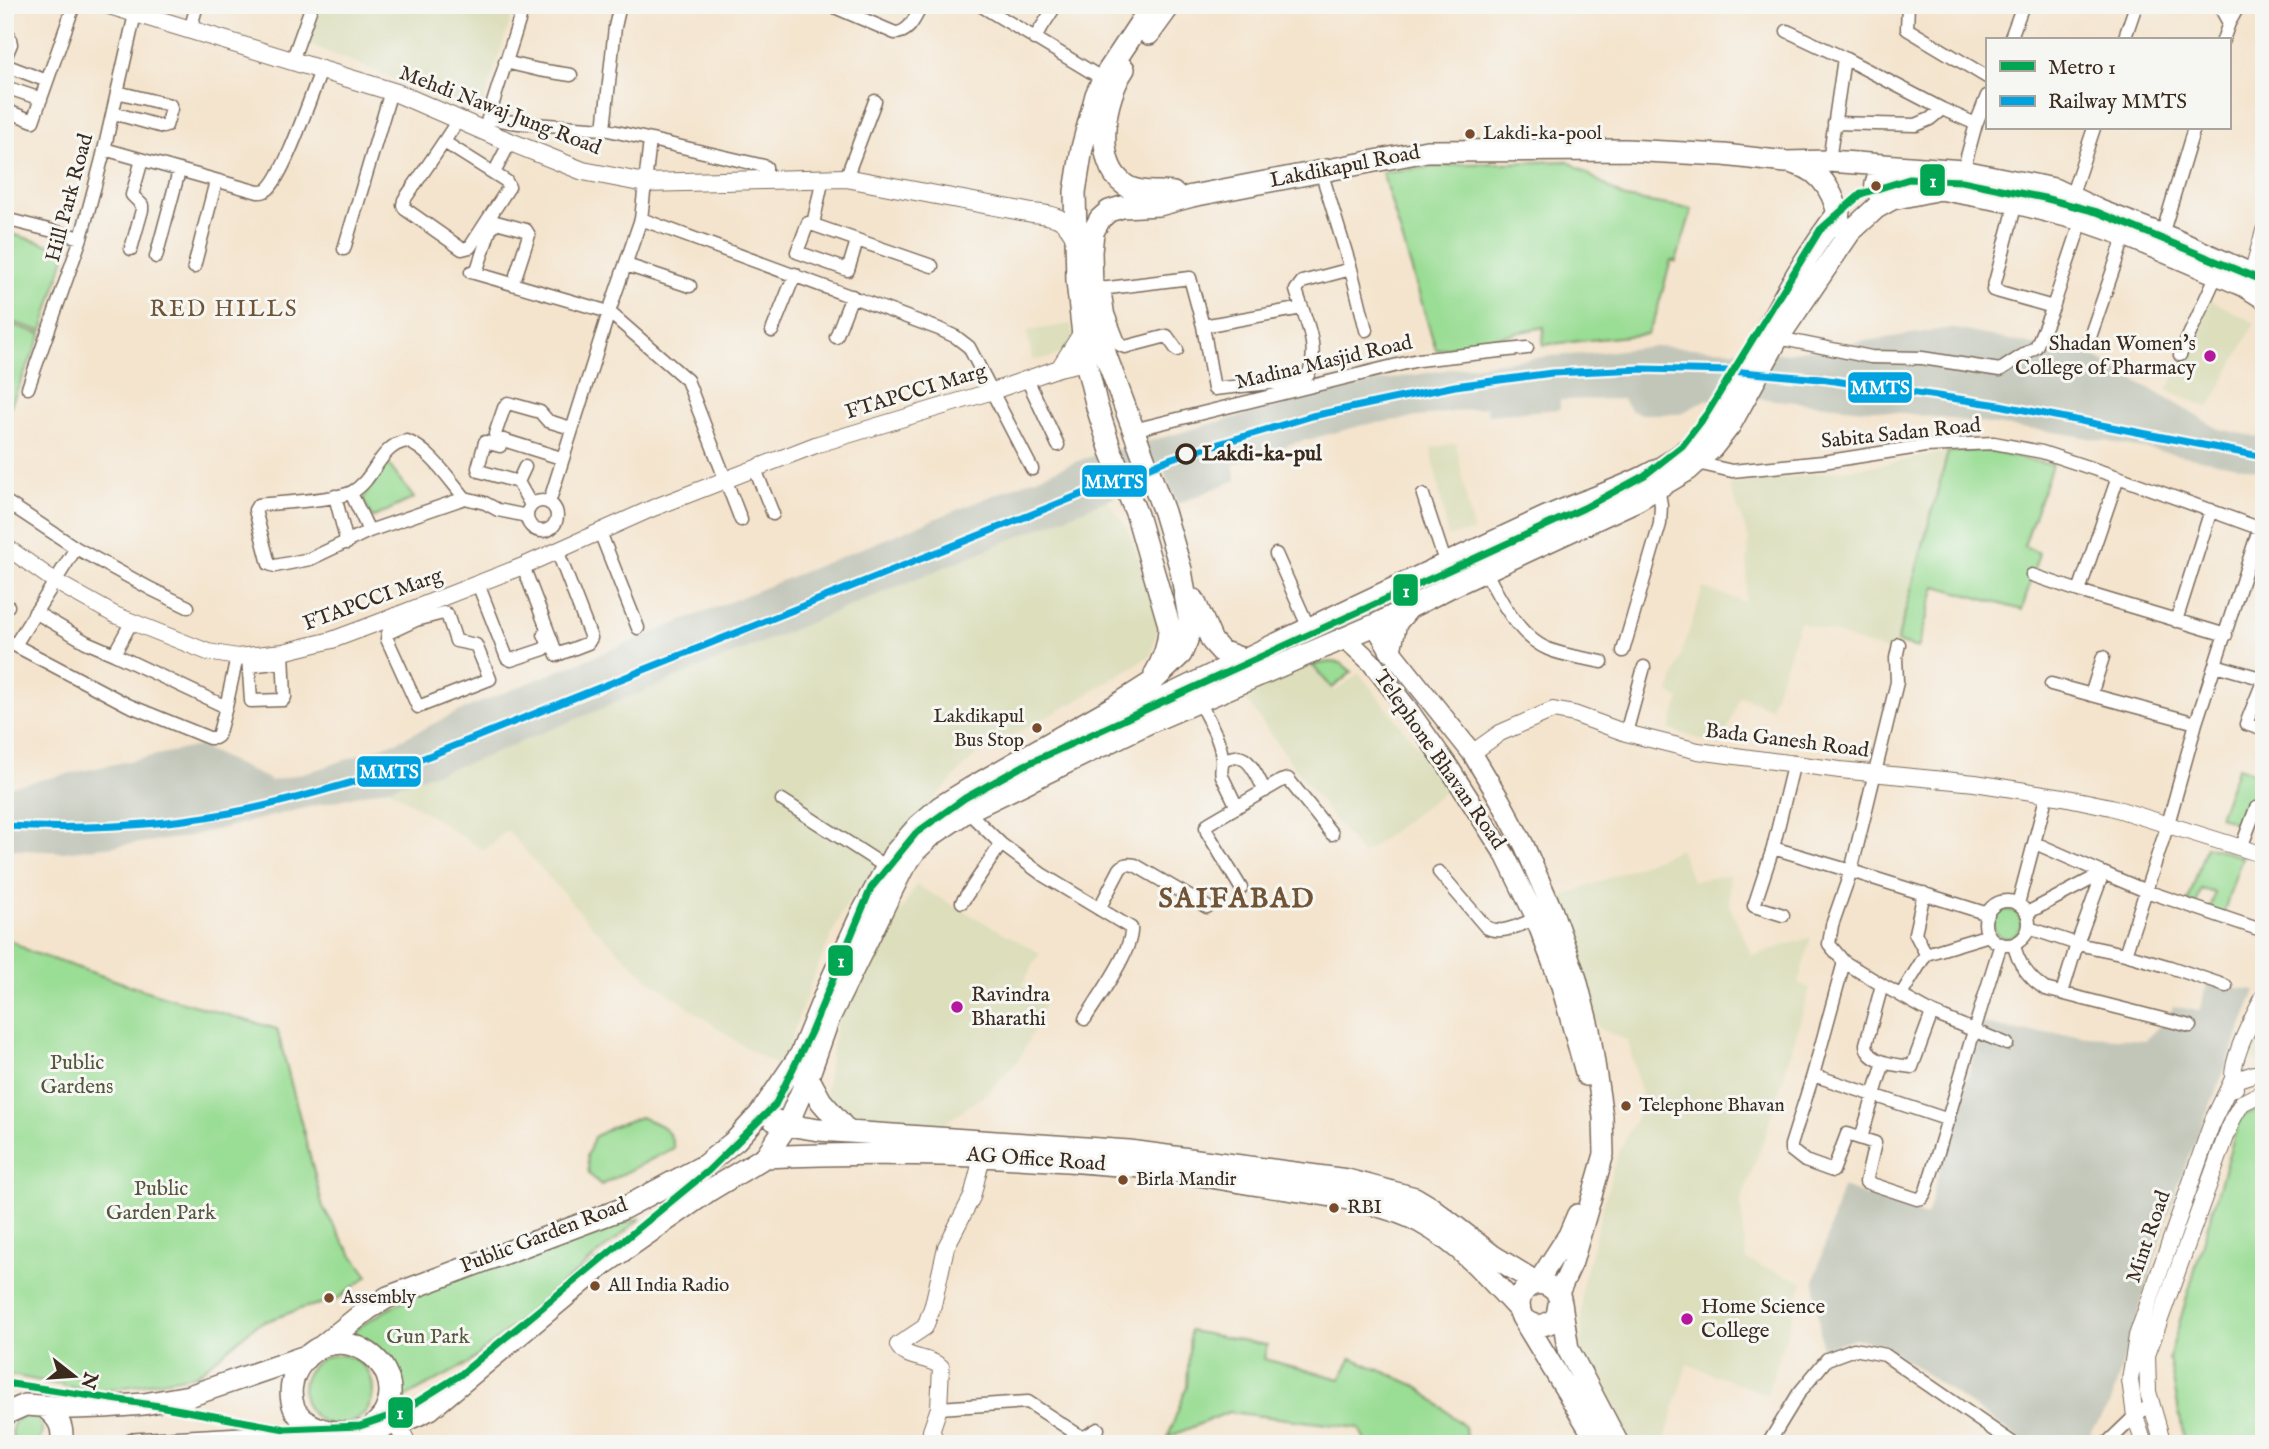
<svg xmlns="http://www.w3.org/2000/svg" width="2269" height="1449" font-family="'IM FELL English',serif">
	<style>
		.built { fill: #dcdebc }
		.industrial { fill: #c2c6b9 }
		.green { fill: #9add94; stroke: #6a8459; stroke-width: 2 }
		.lines { fill: none; stroke-linecap: round; stroke-linejoin: round }
		.minor-casing { stroke: #7c6b5b; stroke-width: 15 }
		.tertiary-casing { stroke: #7c6b5b; stroke-width: 18 }
		.secondary-casing { stroke: #7c6b5b; stroke-width: 20 }
		.primary-casing { stroke: #7c6b5b; stroke-width: 22 }
		.trunk-casing { stroke: #7c6b5b; stroke-width: 24 }
		.minor { stroke: #fff; stroke-width: 12 }
		.tertiary { stroke: #fff; stroke-width: 16 }
		.secondary { stroke: #fff; stroke-width: 18 }
		.primary { stroke: #fff; stroke-width: 19 }
		.trunk { stroke: #fff; stroke-width: 21 }
		.rail-1-casing { stroke: #f6f6f2; stroke-width: 12 }
		.rail-1 { stroke: #00a3e0; stroke-width: 7 }
		.metro-1-casing { stroke: #f6f6f2; stroke-width: 12 }
		.metro-1 { stroke: #00a651; stroke-width: 7 }
		.bus-dot { fill: #7a4b2a; stroke: #f6f6f2; stroke-width: 2.5 }
		.poi-dot { fill: #b5179e; stroke: #f6f6f2; stroke-width: 2.5 }
		.stop-dot { fill: #f6f6f2; stroke: #3b2a1e; stroke-width: 3.5 }
		.labels { text-anchor: middle; dominant-baseline: central; stroke-width: 6; stroke-linejoin: round; paint-order: stroke }
		.bus-label { font-size: 19px; fill: #3b2a1e; stroke: #f6f6f2; text-anchor: start }
		.street-label { font-size: 21px; fill: #3b2a1e; stroke: #f6f6f2 }
		.poi-label { font-size: 21px; fill: #3b2a1e; stroke: #f6f6f2; text-anchor: start }
		.stop-label { font-size: 21px; font-weight: bold; fill: #3b2a1e; stroke: #f6f6f2; text-anchor: start }
		.park-label { font-size: 21px; fill: #53573c; stroke: #f6f6f2 }
		.neighbourhood-label { font-size: 23px; letter-spacing: 2px; fill: #715335; stroke: #f6f6f2 }
		.district-label { font-size: 28px; font-weight: bold; letter-spacing: 2px; fill: #715335; stroke: #f6f6f2 }
		.line-badge { stroke: #f6f6f2; stroke-width: 2.5 }
		.badge-label { font-size: 19px; text-anchor: middle; font-weight: bold; fill: #fff }
	</style>
	<rect width="100%" height="100%" fill="#f6f6f2"/>
	<filter id="ink" filterUnits="userSpaceOnUse"><feTurbulence type="fractalNoise" baseFrequency=".0143" numOctaves="2"/><feDisplacementMap in="SourceGraphic" scale="14" xChannelSelector="R" yChannelSelector="G"/><feConvolveMatrix kernelMatrix="1 2 1 2 8 2 1 2 1" color-interpolation-filters="sRGB"/></filter>
	<filter id="wash" filterUnits="userSpaceOnUse"><feTurbulence type="fractalNoise" baseFrequency=".00686" numOctaves="4" result="noise"/><feDisplacementMap in="SourceGraphic" scale="28" xChannelSelector="R" yChannelSelector="G"/><feGaussianBlur stdDeviation="1.57" result="paint"/><feColorMatrix in="noise" values="0 0 0 0 0 0 0 0 0 0 0 0 0 0 0 0 0 1.4 0 .05"/><feComposite in="paint" operator="in"/></filter>
	<g filter="url(#wash)">
		<rect width="100%" height="100%" fill="#f4e4cd"/>
		<path class="built" d="M314 5H515L481 113 300 41Z
			M2211 300 2255 323 2209 408 2167 390Z
			M1071 324 1074 343 1063 353 1049 358 1032 360 1027 331Z
			M1456 443 1473 532 1448 536 1431 448Z
			M1948 452 1894 654 1800 622 1770 708 1740 696 1722 746 1669 730 1680 699 1669 693 1703 588 1745 602 1749 539 1729 485 1878 465Z
			M1107 500 1127 527 1160 618 1151 655 1077 701 977 754 895 840 842 912 812 980 781 1068 743 1046 647 978 592 926 507 830 484 851 388 788 475 761Z
			M1310 666 1334 692 1359 673 1450 787 1362 855 1296 770 1243 696Z
			M1680 849 1692 881 1729 875 1730 906 1752 956 1811 937 1798 983 1810 988 1768 1128 1741 1202 1746 1260 1803 1282 1767 1395 1687 1364 1664 1444H1630L1581 1352 1582 1286 1613 1168 1619 1151 1643 1104 1628 1041 1600 1029 1594 1018 1554 900Z
			M916 885 1040 953 1022 985 1046 1001 1021 1057 986 1094 938 1128 876 1126 850 1120 825 1098 829 1063 837 1022Z
			M2264 1017V1063L2254 1060 2247 1050Z"/>
		<path class="industrial" d="M1951 328 2097 358 2219 429 2264 438V471L2067 434 1903 413 1756 398 1716 403 1708 399 1680 414H1642L1630 410 1623 399 1560 400V409L1488 415 1487 407 1363 425 1288 445 1233 465 1236 480 1177 504 1164 471 1107 500 475 761 388 788 181 838 63 852 5 849V785L12 786 199 746 272 781 322 768 398 741 464 709 1083 459 1296 401 1384 380 1469 366 1552 356 1586 354 1655 346 1786 353Z
			M2207 984 2256 990 2230 1057 2178 1184 2110 1405 2083 1444H2026L1886 1346 1855 1338 1822 1349 1814 1281 1842 1187 1926 1216 1983 1024 2019 1031 2145 1040 2170 1016 2173 1006 2199 1011Z"/>
		<path class="green" d="M1568 161 1625 198 1692 209 1676 262 1671 260 1655 318 1647 334 1543 345 1544 327 1436 350 1382 172 1466 164Z
			M5 232 67 250 42 331 5 320Z
			M5 323 42 334 5 418Z
			M1982 450 2052 465 2024 546 2039 553 2022 610 1936 586 1918 648 1897 642 1948 452Z
			M386 461 414 498 372 518 363 499Z
			M1330 662 1341 663 1352 672 1332 688 1312 665Z
			M2238 767 2264 776V793L2243 827 2219 816Z
			M2206 846 2242 857 2223 914 2210 910 2215 893 2201 889 2196 905 2188 902Z
			M1993 924a14 14 0 1 1 28 0a14 14 0 1 1-28 0Z
			M5 937 31 952 159 995 277 1029 323 1207 344 1243 368 1276 336 1300 303 1308 256 1325 196 1375 97 1392 5 1374Z
			M2264 1109V1444H2185L2169 1358 2240 1116Z
			M640 1117C659 1124 670 1127 674 1148L601 1185 589 1174 587 1156 594 1137 614 1126Z
			M641 1218 469 1363 400 1400C381 1360 398 1356 352 1332 432 1275 547 1243 641 1218Z
			M1190 1331 1267 1345 1264 1359 1340 1379 1352 1358 1417 1386 1465 1427 1467 1444H1367L1359 1428 1229 1412 1168 1437 1187 1386Z
			M303 1390a35 35 0 1 1 70 0a35 35 0 1 1-70 0Z
			M12 1431a15 15 0 1 1 30 0a15 15 0 1 1-30 0Z"/>
	</g>
	<g filter="url(#ink)">
		<g class="lines">
			<defs>
				<path id="minor" d="M830 5 895 33C910 33 915 17 922 5
					M980 5 1103 79
					M1908 5 1907 29 1987 77
					M2219 5 2229 23
					M190 30 197 5
					M1787 31 1844 58
					M5 33 9 35 11 44 5 58
					M1034 39 1056 5
					M2010 40 2023 5
					M2124 40 2136 5
					M2223 40 2229 23 2239 5
					M292 61 312 5
					M505 62 539 70 571 75
					M5 65 47 81
					M5 87 41 99
					M5 110 33 121 74 5
					M113 113 163 127 166 126 171 109 170 105 117 92
					M488 118 519 123 604 129 764 166 766 167V180
					M1834 123 1916 125 1930 119 1942 109
					M486 125 524 5
					M604 129 615 27 620 5
					M444 142 506 181 509 187 470 247 462 249 405 209 403 205 404 200C422 174 441 147 458 120
					M104 149 258 192C263 192 264 192 268 189 284 176 311 95 321 71
					M1829 161 1844 58 1942 109 1976 124
					M1321 171 1351 269 1366 330
					M1963 171 1976 124 1987 96
					M494 173 510 142
					M846 178 875 101
					M2071 197 2094 128
					M2016 203 1993 290 2053 307
					M5 219 81 238
					M641 219 939 329 956 337 969 347 1032 469
					M813 224 823 178
					M2162 235 2194 128
					M857 241 848 270 797 252 808 223 932 266
					M131 249 142 210V205L132 195 142 160
					M344 249 391 91
					M156 257 179 171
					M626 265 690 286
					M194 267 216 181
					M471 272 609 312 687 380 741 520
					M476 273 490 230 496 222 526 230 529 235 516 275
					M1104 288 1108 314 1120 345 1125 347 1167 336 1177 350
					M1092 290 1190 278 1203 326 1214 389 1298 380 1308 375C1321 347 1304 317 1296 290L1302 282 1351 269
					M1203 326 1302 308
					M772 331 795 274
					M836 337 852 296
					M1778 338 1871 357 1922 358 2000 370 2036 347 2053 307 2082 220
					M2089 340 2125 235
					M2180 355 2217 274
					M1027 379 1058 445
					M28 388 81 238 102 159 135 14
					M1133 430 1418 360 1527 348
					M500 446 485 442 478 468 479 471 518 482 531 505
					M561 458 497 438 495 434 504 408 508 403 540 412 548 421 571 428
					M1697 463 1732 471 1823 462 1925 446 1994 443 2042 452 2118 477 2264 530
					M755 469 773 514
					M518 482 525 467
					M351 493 369 531
					M1423 495 1453 586
					M335 496 347 543
					M465 498C448 478 431 451 407 441 379 445 375 480 352 492 337 500 277 503 258 505L255 510 269 564 275 566 310 559 369 531 465 498 485 503 498 510 527 516
					M5 501 76 548 151 589 188 607
					M527 516a15 15 0 1 1 30 0a15 15 0 1 1-30 0Z
					M549 503 609 312 641 219 650 140
					M600 532 638 628
					M1276 554 1311 633
					M523 566 557 655 588 643 591 638 557 550
					M1486 572C1499 598 1519 637 1548 649 1564 656 1585 658 1602 662
					M2032 575 2079 591 2226 635
					M478 584 507 658 511 660 544 649 548 643 544 634
					M2079 591 2118 477
					M5 604 8 606
					M411 610 416 620 443 613 447 614 456 641 476 645 490 679 418 707 387 639 388 633 416 620
					M35 612 86 642 114 654 131 623
					M2176 621 2211 510
					M5 640 128 705 209 738H215L218 736 226 707
					M1899 644 1896 658 1897 682 1851 871 1988 914
					M15 645 76 548
					M1623 651 1660 524 1661 505 1658 487
					M114 654 226 707 237 657
					M248 656 251 701 283 700 285 697 283 652
					M2215 665 2264 679
					M249 666 283 662
					M2264 679 2246 724 2264 730
					M2051 684 2196 723
					M2091 695 2103 657
					M1199 701C1207 719 1221 739 1222 759 1223 766 1220 770 1222 776L1237 807
					M1626 733 1644 667
					M1223 761C1248 747 1255 773 1265 791
					M782 800 886 867
					M967 811 1001 844 1043 875 1131 928C1133 951 1097 999 1085 1019
					M2035 843 2103 873 2077 944 2062 993
					M1773 848 1851 871 1832 925 1829 944 1844 962 1882 985 1932 1013 2007 1044
					M2241 848 2256 808
					M1439 872 1486 927C1501 936 1521 924 1536 919
					M1241 888 1207 832 1206 827 1209 823 1281 781 1288 779 1332 834
					M1924 893 1915 933 1926 954
					M1985 923a22 22 0 1 1 44 0a22 22 0 1 1-44 0Z
					M962 902 1001 844
					M2018 904 2047 794
					M1099 909 1120 869C1125 863 1128 864 1135 865L1207 907
					M2027 913 2103 873 2146 891 2264 931
					M1783 915 1754 906 1773 848 1794 762
					M2029 928 2077 944 2125 954 2170 967 2226 986
					M2014 944C2017 963 2030 979 2045 989L2190 1026
					M2125 954 2168 824 2196 723 2259 529
					M1844 962 1813 1075 1791 1145V1150L1805 1161 1833 1171 1847 1134 1875 1143 1866 1182 1917 1199 1922 1198 1926 1191C1952 1109 1974 1026 2001 944
					M1882 985 1866 1044C1867 1063 1896 1065 1912 1067L1932 1013
					M1901 995 1926 954 1989 935
					M1813 1075 1949 1120
					M1861 1138 1884 1062
					M939 1408 1028 1402 1083 1438 1098 1429
					M1768 1444 1799 1393 1827 1359 1854 1349 1885 1355 2014 1444
					M2106 1444 2135 1416 2152 1404"/>
				<path id="tertiary" d="M2252 274 2264 231
					M1059 368 1082 332
					M5 546 56 582 115 615 208 652 237 657 283 652 332 640 380 622 523 566 653 508 818 444 993 391 1059 368 1086 362
					M1472 753 1500 733 1553 710 1574 714 1626 733 1698 751 1840 770 1975 783 2063 797 2111 807 2264 855
					M2235 1088C2225 1067 2254 1016 2264 996
					M938 1444 931 1431 939 1408 941 1367C929 1356 905 1360 898 1345L925 1327 933 1305 946 1247 972 1197 982 1157
					M2144 1444 2135 1416 2130 1380 2137 1336 2213 1120 2232 1081 2254 1074H2264
					M2163 1444 2148 1392 2147 1355 2232 1120 2242 1103 2264 1092"/>
				<path id="secondary" d="M109 5 397 93 498 137 583 171 645 183 846 178 1032 213C1055 215 1066 217 1076 240
					M395 1411 398 1425 407 1444"/>
				<path id="primary" d="M1375 625 1390 650 1472 753 1500 800 1524 845 1552 909 1577 979 1590 1030 1603 1117 1604 1154 1573 1262 1558 1295
					M1346 639 1371 662 1407 708 1448 766 1505 855 1533 912 1561 986 1586 1076
					M1537 1283 1568 1235 1577 1214"/>
				<path id="trunk" d="M1152 5 1103 79 1096 95 1082 148 1075 192 1077 281 1086 362 1097 407 1111 451 1137 515 1169 625C1169 644 1164 658 1155 674
					M1149 34 1170 5
					M1124 69C1105 96 1092 162 1125 185 1138 194 1158 191 1173 193
					M1795 164C1824 170 1837 199 1840 226
					M1892 199C1881 198 1870 189 1879 178 1883 173 1891 170 1895 167
					M1194 600 1212 641 1221 651 1251 662
					M1390 650 1396 623 1407 610
					M1105 745 1118 722 1150 705C1280 641 1411 580 1542 519 1589 497 1656 481 1692 444 1719 417 1736 385 1754 352 1780 304 1805 255 1839 212
					M808 1077 821 1101 848 1132
					M774 1120 787 1125 819 1130 1129 1151 1347 1180 1415 1198 1430 1207 1493 1256 1537 1283
					M765 1157C887 1151 1009 1155 1130 1166 1176 1170 1221 1179 1266 1186 1313 1193 1379 1200 1420 1222 1459 1243 1490 1278 1519 1310
					M1561 1303 1568 1349 1618 1444
					M1524 1320C1537 1328 1548 1327 1557 1316L1560 1298C1544 1269 1509 1288 1522 1317L1599 1444
					M321 1347 368 1309 388 1297 622 1209 705 1165 736 1140 760 1114 801 1054 829 985 861 915 894 854 918 826 940 807 971 788 1115 706 1151 683 1181 654 1187 640 1190 624 1181 570 1164 512 1106 356 1097 322 1092 290 1091 252 1093 232 1100 219 1109 211 1122 207 1159 205 1192 196 1427 151 1626 150 1724 155 1786 162 1829 161 1963 171 2054 189 2100 211 2173 239 2264 280
					M43 1406C57 1416 65 1426 61 1444
					M5 1414 25 1405 72 1408 104 1407 144 1404 189 1396 306 1356
					M363 1436C370 1429 380 1421 385 1412 410 1360 334 1316 301 1364 291 1377 288 1395 295 1410 320 1449 391 1429 430 1409L604 1264 710 1190 765 1157 787 1125 808 1077 829 1018 891 892 903 868 916 850 932 835 967 811 1150 722 1375 625 1450 587 1637 500 1688 470 1712 448 1730 425 1778 338 1850 232 1876 208 1892 199 1940 189 2016 203 2082 220 2125 235 2245 286 2264 298
					M133 1444 313 1434"/>
			</defs>
			<use href="#minor" class="minor-casing"/>
			<use href="#tertiary" class="tertiary-casing"/>
			<use href="#secondary" class="secondary-casing"/>
			<use href="#primary" class="primary-casing"/>
			<use href="#trunk" class="trunk-casing"/>
			<use href="#minor" class="minor"/>
			<use href="#tertiary" class="tertiary"/>
			<use href="#secondary" class="secondary"/>
			<use href="#primary" class="primary"/>
			<use href="#trunk" class="trunk"/>
			<defs>
				<path id="rail-1" d="M5 826C88 830 169 826 250 809 299 799 346 784 394 770L1172 458 1312 416 1455 386 1552 373 1642 369 1731 371 1821 379 1999 405 2264 457"/>
			</defs>
			<use href="#rail-1" class="rail-1-casing"/>
			<use href="#rail-1" class="rail-1"/>
			<defs>
				<path id="metro-1" d="M5 1383 159 1406 285 1429 360 1426 401 1412 460 1375 708 1171 775 1105 811 1032 871 888 916 833 965 798 1023 766 1584 508 1645 475 1682 446 1706 415 1820 230 1861 194 1909 179 1962 181 2044 198 2097 212 2264 281"/>
			</defs>
			<use href="#metro-1" class="metro-1-casing"/>
			<use href="#metro-1" class="metro-1"/>
		</g>
	</g>
	<g class="bus-dot">
		<circle cx="1470" cy="134" r="6"/>
		<circle cx="1876" cy="186" r="6"/>
		<circle cx="1037" cy="728" r="6"/>
		<circle cx="1626" cy="1106" r="6"/>
		<circle cx="1123" cy="1180" r="6"/>
		<circle cx="1334" cy="1208" r="6"/>
		<circle cx="595" cy="1286" r="6"/>
		<circle cx="329" cy="1298" r="6"/>
	</g>
	<g class="poi-dot">
		<circle cx="2210" cy="356" r="7"/>
		<circle cx="957" cy="1007" r="7"/>
		<circle cx="1687" cy="1319" r="7"/>
	</g>
	<circle class="stop-dot" cx="1186" cy="454" r="9"/>
	<g class="labels">
		<g class="bus-label">
			<text x="1483" y="134">Lakdi-ka-pool</text>
			<text x="1024" y="717" text-anchor="end">Lakdikapul<tspan x="1024" dy="24">Bus Stop</tspan></text>
			<text x="1639" y="1106">Telephone Bhavan</text>
			<text x="1136" y="1180">Birla Mandir</text>
			<text x="1347" y="1208">RBI</text>
			<text x="608" y="1286">All India Radio</text>
			<text x="342" y="1298">Assembly</text>
		</g>
		<g class="street-label">
			<text transform="translate(500 111) rotate(21)">Mehdi Nawaj Jung Road</text>
			<text transform="translate(1345 167) rotate(-11)">Lakdikapul Road</text>
			<text transform="translate(70 198) rotate(-75)">Hill Park Road</text>
			<text transform="translate(1324 363) rotate(-13)">Madina Masjid Road</text>
			<text transform="translate(916 392) rotate(-17)">FTAPCCI Marg</text>
			<text transform="translate(1901 434) rotate(-6)">Sabita Sadan Road</text>
			<text transform="translate(373 600) rotate(-20)">FTAPCCI Marg</text>
			<text transform="translate(1787 741) rotate(7)">Bada Ganesh Road</text>
			<text transform="translate(1439 760) rotate(55)">Telephone Bhavan Road</text>
			<text transform="translate(1036 1160) rotate(4)">AG Office Road</text>
			<text transform="translate(544 1236) rotate(-21)">Public Garden Road</text>
			<text transform="translate(2149 1237) rotate(-71)">Mint Road</text>
		</g>
		<g class="poi-label">
			<text x="2196" y="344" text-anchor="end">Shadan Women's<tspan x="2196" dy="24">College of Pharmacy</tspan></text>
			<text x="971" y="995">Ravindra<tspan x="971" dy="24">Bharathi</tspan></text>
			<text x="1701" y="1307">Home Science<tspan x="1701" dy="24">College</tspan></text>
		</g>
		<g class="stop-label">
			<text x="1202" y="454">Lakdi-ka-pul</text>
		</g>
		<g class="park-label">
			<text x="77" y="1063">Public<tspan x="77" dy="24">Gardens</tspan></text>
			<text x="161" y="1189">Public<tspan x="161" dy="24">Garden Park</tspan></text>
			<text x="428" y="1337">Gun Park</text>
		</g>
		<g class="neighbourhood-label">
			<text x="224" y="309">RED HILLS</text>
		</g>
		<g class="district-label">
			<text x="1237" y="899">SAIFABAD</text>
		</g>
	</g>
	<g class="line-badge">
		<rect x="1919" y="163" width="27" height="34" rx="7" fill="#00a651"/>
		<rect x="1847" y="371" width="66" height="33" rx="7" fill="#00a3e0"/>
		<rect x="1081" y="464" width="67" height="34" rx="7" fill="#00a3e0"/>
		<rect x="1392" y="573" width="27" height="34" rx="7" fill="#00a651"/>
		<rect x="356" y="755" width="66" height="33" rx="7" fill="#00a3e0"/>
		<rect x="827" y="944" width="27" height="33" rx="7" fill="#00a651"/>
		<rect x="387" y="1396" width="27" height="33" rx="7" fill="#00a651"/>
	</g>
	<g class="badge-label">
		<text x="1933" y="187">1</text>
		<text x="1880" y="394">MMTS</text>
		<text x="1114" y="488">MMTS</text>
		<text x="1406" y="597">1</text>
		<text x="389" y="778">MMTS</text>
		<text x="841" y="967">1</text>
		<text x="400" y="1419">1</text>
	</g>
	<rect width="2269" height="1449" fill="none" stroke="#f6f6f2" stroke-width="28"/>
	<rect x="1986" y="38" width="245" height="91" fill="#f6f6f2" stroke="#aba49d" stroke-width="2"/>
	<rect x="2000" y="61" width="35" height="10" fill="#00a651" stroke="#aba49d" stroke-width="2"/>
	<text x="2048" y="74" font-size="21" fill="#3b2a1e">Metro 1</text>
	<rect x="2000" y="96" width="35" height="10" fill="#00a3e0" stroke="#aba49d" stroke-width="2"/>
	<text x="2048" y="108" font-size="21" fill="#3b2a1e">Railway MMTS</text>
	<g transform="translate(74 1376) rotate(107)" stroke="#f6f6f2" stroke-width="5" paint-order="stroke">
	<path d="M0-5L12 26L0 18L-12 26Z" fill="#3b2a1e"/>
	<text y="-10" font-size="19" font-weight="bold" text-anchor="middle" fill="#3b2a1e">N</text>
	</g>
</svg>
